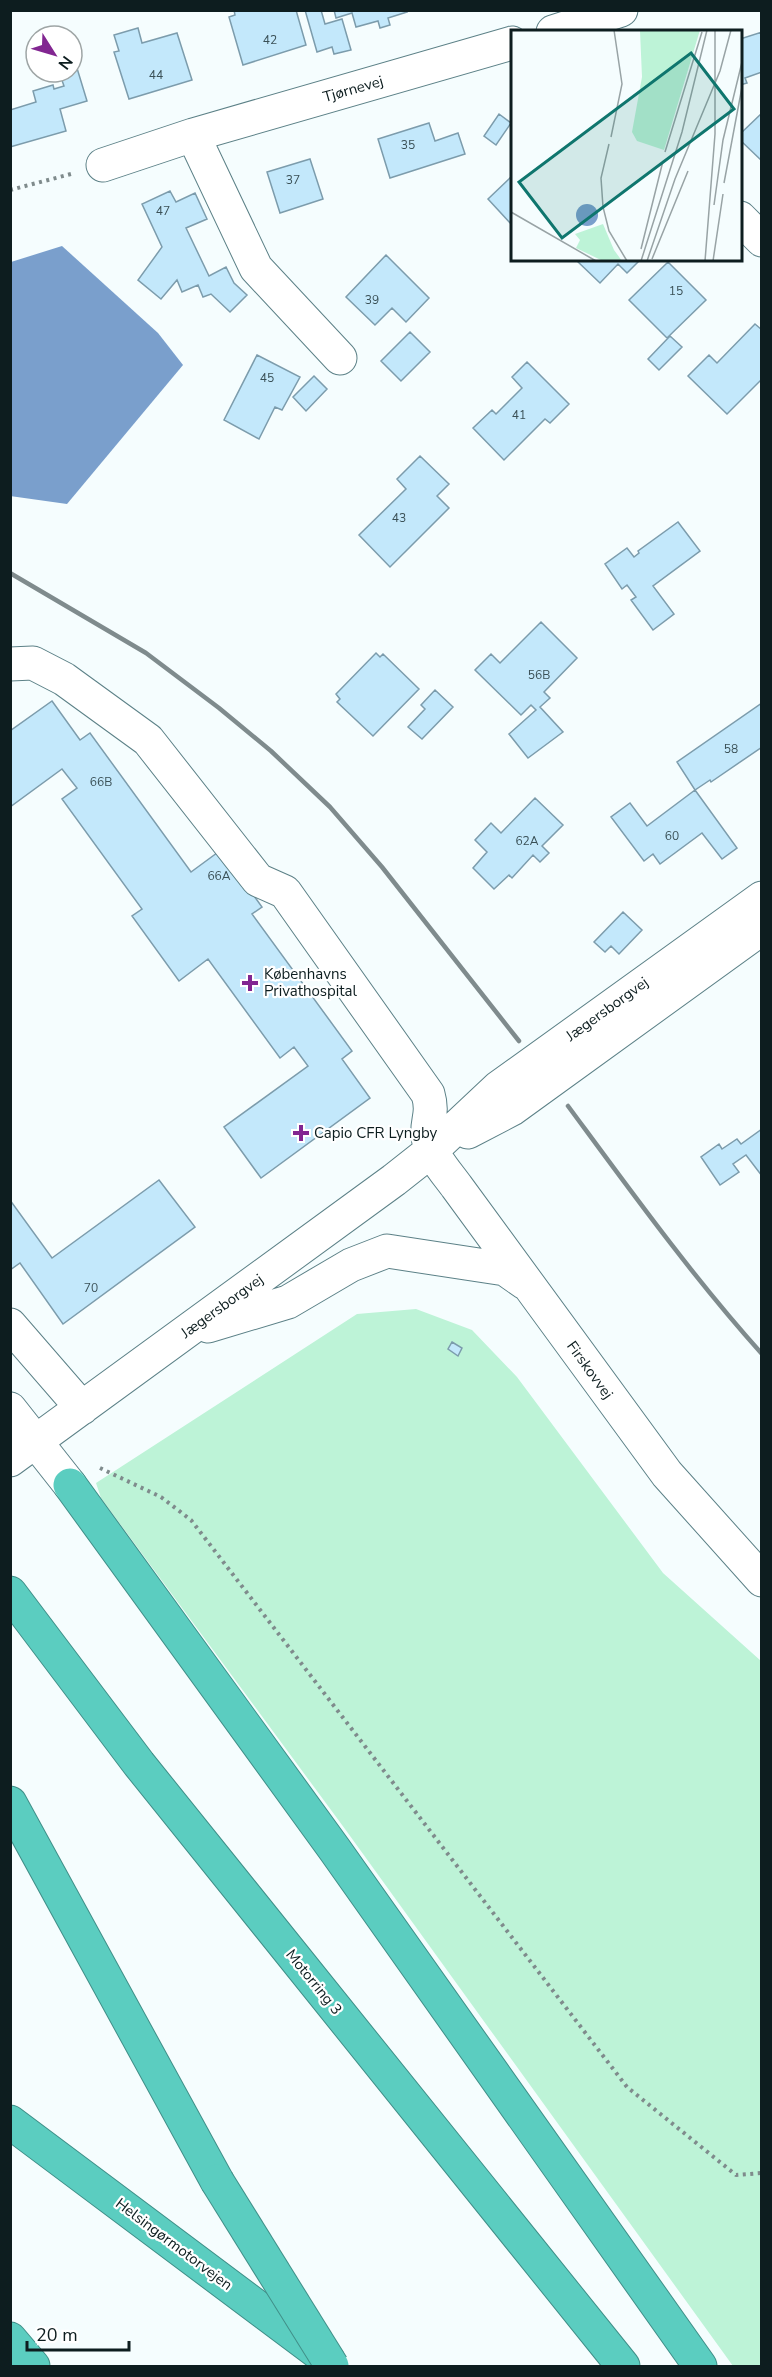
<svg xmlns="http://www.w3.org/2000/svg" width="772" height="2377" font-family="'Nunito Sans',sans-serif">
	<style>
		.green { fill: #bdf3d7 }
		.water { fill: #7a9fcc }
		.building { fill: #c3e8fb; stroke: #7c9cac; stroke-width: 1.5 }
		.lines { fill: none; stroke-linecap: round; stroke-linejoin: round }
		.minor-casing { stroke: #5c8187; stroke-width: 35 }
		.highway-casing { stroke: #408f88; stroke-width: 35 }
		.path { stroke: #7f8b8c; stroke-width: 4; stroke-dasharray: 3 4.5; stroke-linecap: butt }
		.minor { stroke: #fff; stroke-width: 33 }
		.highway { stroke: #5bcdc0; stroke-width: 33 }
		.rail { stroke: #7f8b8d; stroke-width: 4.5 }
		.highway-bridge-casing { stroke: #408f88; stroke-width: 35; stroke-linecap: butt }
		.highway-bridge { stroke: #5bcdc0; stroke-width: 33 }
		.poi-dot { fill: #822691; stroke: #fff; stroke-width: 2 }
		.labels { text-anchor: middle; dominant-baseline: central; stroke-width: 4.5; stroke-linejoin: round; paint-order: stroke }
		.number-label { font-size: 12px; fill: #3a5056 }
		.street-label { font-size: 15px; fill: #0d1d1f; stroke: #fff }
		.poi-label { font-size: 15px; fill: #0d1d1f; stroke: #fff; text-anchor: start }
		.inset-road { fill: none; stroke: #98a3a5; stroke-width: 1.5 }
		.view { fill: #0f766e; fill-opacity: 0.15; stroke: #0f766e; stroke-width: 3 }
		.inset-edge { fill: none; stroke: #0d1d1f; stroke-width: 3 }
	</style>
	<rect width="100%" height="100%" fill="#f5fdfe"/>
	<path class="green" d="M416 1309 472 1330 517 1377 663 1573 761 1661V2366H733L345 1829 101 1498 96 1483 357 1314Z"/>
	<path class="water" d="M62 246 158 333 183 365 67 504 10 496 11 262Z"/>
	<path class="building" d="M234 10H296L306 45 243 65 229 17 235 15Z
		M305 10H321L325 24 342 19 351 50 334 54 332 47 317 52Z
		M334 10H406L407 12 388 18 390 25 380 28 378 21 356 27 352 13 336 18Z
		M138 28 142 43 177 33 192 80 129 99 114 52 119 51 114 35Z
		M762 32V72L745 78 747 83 740 85V39Z
		M73 55 87 101 60 109 66 131 10 147V110L36 102 33 91 53 85 54 89 64 86 59 72H72Z
		M762 113V161L740 140V134Z
		M499 114 511 123 496 145 484 136Z
		M429 123 435 141 458 133 465 154 390 178 378 139Z
		M310 159 323 199 280 213 267 172Z
		M512 176V225L488 199Z
		M170 191 176 202 195 193 207 219 186 228 209 276 226 267 234 283 247 295 230 312 211 294 203 297 198 285 182 292 177 280 161 299 138 280 162 247 142 204Z
		M386 255 429 298 406 322 392 308 375 325 346 297Z
		M576 260H640L627 273 618 264 600 283Z
		M668 262 706 300 667 338 629 300Z
		M755 324 762 330V379L727 414 688 376 709 355 717 363Z
		M410 332 430 352 401 381 381 361Z
		M670 336 682 347 659 370 648 359Z
		M257 355 300 377 282 410 275 407 259 439 224 420Z
		M527 362 569 404 550 423 545 419 504 460 473 428 492 410 496 414 522 388 512 377Z
		M314 376 327 389 306 411 293 397Z
		M420 456 449 484 437 496 449 508 390 567 359 535 406 489 397 479Z
		M678 522 700 551 653 586 674 614 653 630 631 600 636 597 627 585 622 589 605 564 627 548 634 557 639 553 638 551Z
		M541 622 577 658 544 692 550 698 540 707 563 732 528 758 509 734 536 710 531 705 521 715 475 670 491 654 500 663Z
		M376 653 380 657 383 654 419 689 373 736 337 702 340 699 336 694Z
		M435 690 453 707 422 739 408 727 425 709 421 705Z
		M52 701 80 740 90 733 191 872 221 850 262 907 252 914 352 1051 342 1059 370 1098 261 1178 224 1127 308 1066 294 1047 280 1058 208 959 179 981 132 916 142 909 62 799 77 788 62 769 10 807V731Z
		M762 703V747L711 782 710 780 695 790 677 762Z
		M695 790 737 848 722 859 702 833 660 864 653 854 644 861 611 817 630 803 647 826Z
		M535 798 563 825 542 846 549 853 540 862 533 855 512 878 509 875 494 889 473 868 487 852 475 840 491 823 501 833Z
		M623 912 642 930 619 954 611 946 605 952 594 942Z
		M762 1129V1176L746 1155 733 1164 739 1172 720 1185 701 1157 719 1144 722 1149 737 1139 741 1144Z
		M159 1180 195 1227 63 1324 20 1263 10 1270V1200L52 1258Z
		M452 1342 462 1348 458 1356 448 1349Z"/>
	<g class="lines">
		<defs>
			<path id="minor" d="M553 32 621 10
				M193 135 256 268 340 358
				M103 165 193 135 512 43
				M740 218 762 240
				M10 664 33 663 64 679 148 740 258 880 285 892 428 1094C434 1115 426 1120 428 1137 430 1155 447 1173 457 1187L667 1474 762 1580
				M468 1132 512 1109 762 928
				M10 1325 82 1408
				M208 1326 288 1302 351 1265 387 1251 505 1269 525 1283
				M10 1409 70 1485
				M10 1460 394 1180 432 1150 498 1088 762 898"/>
			<path id="highway" d="M70 1485 335 1850 700 2366
				M10 1593 139 1764 623 2366
				M10 1803 217 2181
				M10 2122 328 2360
				M10 2339 33 2366"/>
		</defs>
		<use href="#minor" class="minor-casing"/>
		<use href="#highway" class="highway-casing"/>
		<path class="path" d="M10 190 71 174
			M100 1468 161 1497 191 1520 627 2087 736 2175 762 2173"/>
		<use href="#minor" class="minor"/>
		<use href="#highway" class="highway"/>
		<path class="rail" d="M10 573 146 653 219 708 271 751 330 807 382 867 519 1041
			M568 1106C630 1190 692 1276 762 1354"/>
		<defs>
			<path id="highway-bridge" d="M217 2181 332 2366"/>
		</defs>
		<use href="#highway-bridge" class="highway-bridge-casing"/>
		<use href="#highway-bridge" class="highway-bridge"/>
	</g>
	<g class="poi-dot">
		<path d="M247 974h6v6h6v6h-6v6h-6v-6h-6v-6h6z"/>
		<path d="M298 1124h6v6h6v6h-6v6h-6v-6h-6v-6h6z"/>
	</g>
	<g class="labels">
		<g class="number-label">
			<text x="270" y="40">42</text>
			<text x="156" y="75">44</text>
			<text x="408" y="145">35</text>
			<text x="293" y="180">37</text>
			<text x="163" y="211">47</text>
			<text x="676" y="291">15</text>
			<text x="372" y="300">39</text>
			<text x="267" y="378">45</text>
			<text x="519" y="415">41</text>
			<text x="399" y="518">43</text>
			<text x="539" y="675">56B</text>
			<text x="731" y="749">58</text>
			<text x="101" y="782">66B</text>
			<text x="672" y="836">60</text>
			<text x="527" y="841">62A</text>
			<text x="219" y="876">66A</text>
			<text x="91" y="1288">70</text>
		</g>
		<g class="street-label">
			<text transform="translate(353 89) rotate(-16)">Tjørnevej</text>
			<text transform="translate(607 1009) rotate(-36)">Jægersborgvej</text>
			<text transform="translate(222 1306) rotate(-36)">Jægersborgvej</text>
			<text transform="translate(590 1370) rotate(54)">Firskovvej</text>
			<text transform="translate(314 1982) rotate(51)">Motorring 3</text>
			<text transform="translate(174 2244) rotate(37)">Helsingørmotorvejen</text>
		</g>
		<g class="poi-label">
			<text x="264" y="974">Københavns<tspan x="264" dy="17">Privathospital</tspan></text>
			<text x="314" y="1133">Capio CFR Lyngby</text>
		</g>
	</g>
	<g transform="translate(511 30)">
		<rect width="231" height="231" fill="#f5fdfe"/>
		<path d="M189 0 153 120 126 111 121 102 131 47 129 1ZM92 194 103 220 111 231H92L65 218 69 210 64 204Z" fill="#bdf3d7"/>
		<path d="M65 185a11 11 0 1 1 22 0a11 11 0 1 1-22 0Z" fill="#7a9fcc"/>
		<path class="inset-road" d="M100 107 111 54 103 0M98 114 90 148 92 177 98 201 116 231M154 122 191 2M213 153 231 57M203 175 212 110 231 32M0 182 85 231M130 219 152 131M141 229 177 141M130 231 171 102 196 0M136 231 164 149 209 41 220 0M194 231 204 104V0M202 231 212 164"/>
		<path class="view" d="M180 23 223 79 51 208 8 152Z"/>
		<rect width="231" height="231" class="inset-edge"/>
	</g>
	<rect width="772" height="2377" fill="none" stroke="#0d1d1f" stroke-width="24"/>
	<g transform="translate(54 54) rotate(127)"><circle r="28" fill="#ffffff" stroke="#9ea5a5" stroke-width="1.5"/>
	<path d="M0-4.5L10 22L0 15L-10 22Z" fill="#822691"/>
	<text y="-9" font-size="16" font-weight="bold" text-anchor="middle" fill="#0d1d1f">N</text>
	</g>
	<path d="M27 2341v9h102v-9" fill="none" stroke="#0d1d1f" stroke-width="3"/>
	<text x="36" y="2341" font-size="18" fill="#0d1d1f" stroke="#ffffff" stroke-width="4.5" paint-order="stroke">20 m</text>
</svg>
